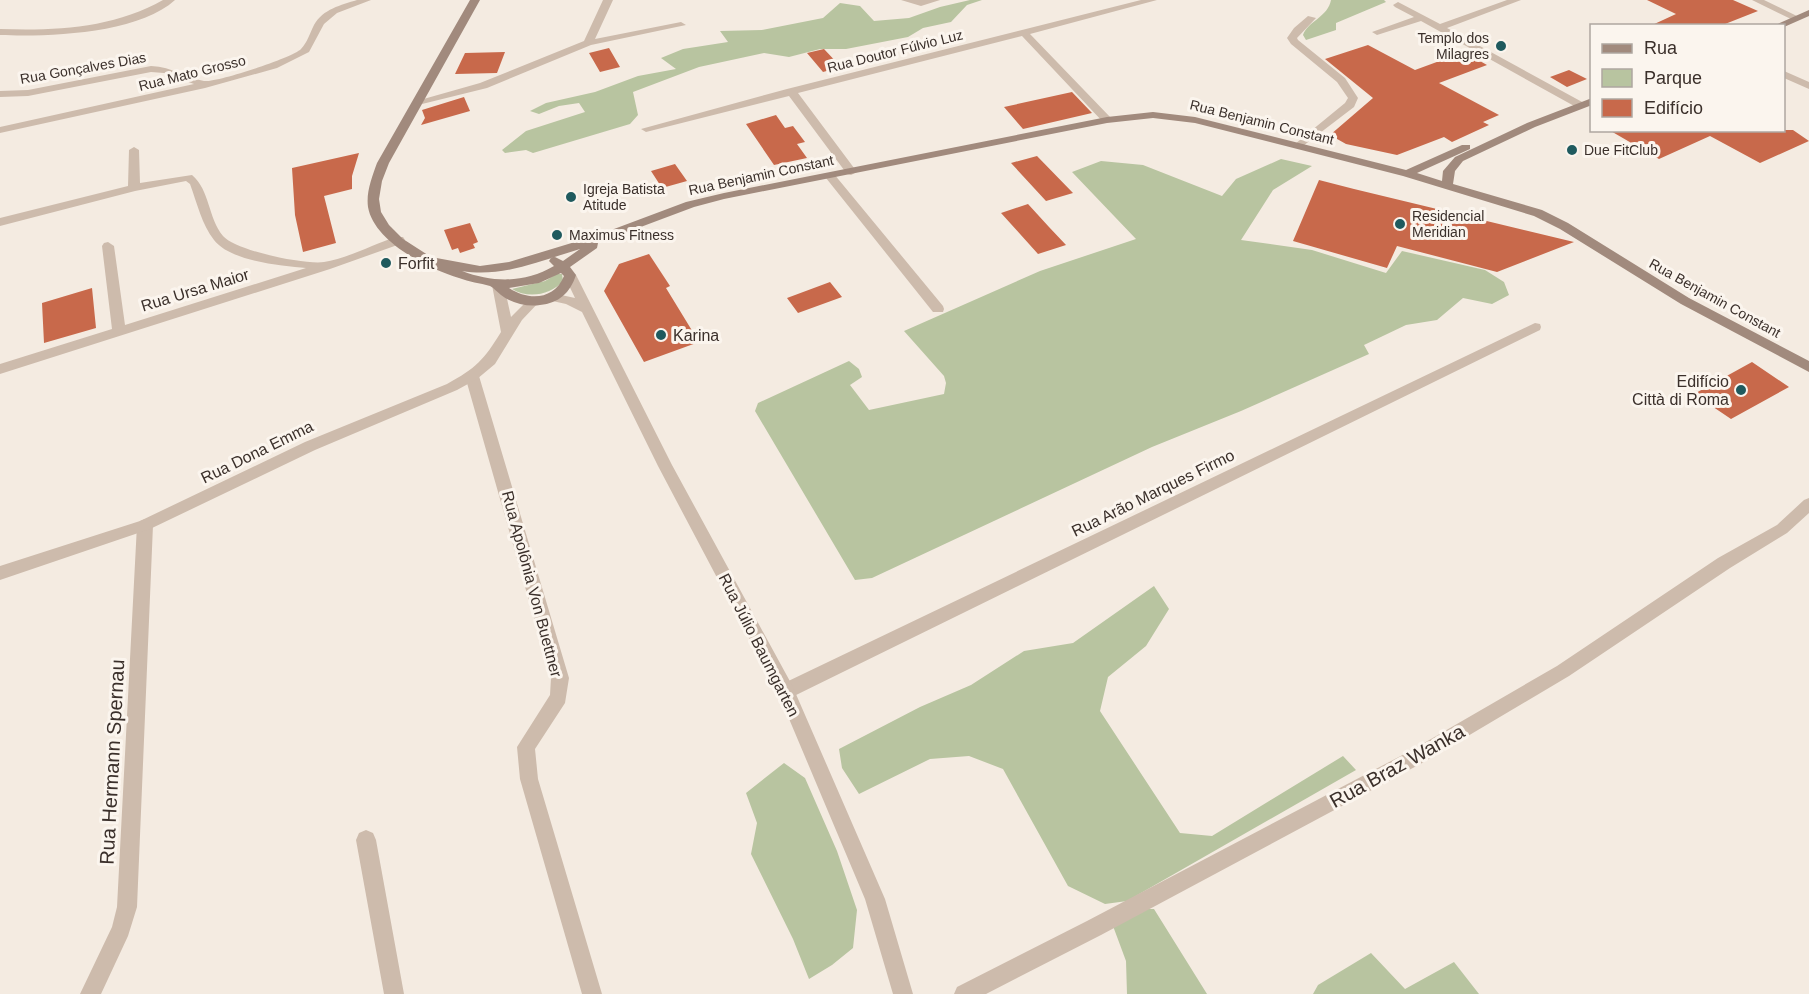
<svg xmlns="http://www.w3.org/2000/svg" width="1809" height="994" font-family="Helvetica,sans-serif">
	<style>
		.green { fill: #b8c4a0 }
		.building { fill: #c8694b }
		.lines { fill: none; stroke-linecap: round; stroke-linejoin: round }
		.minor { fill: #cdbbac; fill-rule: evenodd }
		.tertiary { fill: #cdbbac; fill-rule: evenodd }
		.secondary { fill: #a18a7d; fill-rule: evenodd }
		.poi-dot { fill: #1f5a5e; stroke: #fbf5ee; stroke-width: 2 }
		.labels { text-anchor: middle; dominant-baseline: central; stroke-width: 6; stroke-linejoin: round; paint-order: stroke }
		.far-poi-label { font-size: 14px; fill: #3b302b; stroke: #fbf5ee; text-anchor: start }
		.far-street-label { font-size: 14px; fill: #3b302b; stroke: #fbf5ee }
		.poi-label { font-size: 16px; fill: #3b302b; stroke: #fbf5ee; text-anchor: start }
		.street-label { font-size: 16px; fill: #3b302b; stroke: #fbf5ee }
		.near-street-label { font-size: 20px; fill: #3b302b; stroke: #fbf5ee }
	</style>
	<rect width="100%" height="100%" fill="#f4ebe1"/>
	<path class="green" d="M970 0H982L967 5 951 22 923 28 908 37 846 49H820L789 57 764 53 699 67 633 92 638 115 630 124 533 153 526 150 505 153 502 150 526 131 585 112 579 103 559 106 539 114 530 111 546 103 595 92 638 76 676 69 661 58 683 49 728 42 720 31 762 30 823 18 840 3 860 6 874 21 909 18 940 7Z
		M1331 0H1384L1386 2 1336 23V30L1306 40 1303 35C1308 21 1328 17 1331 0Z
		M1281 159 1312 166 1273 190 1241 240 1312 250 1386 273 1402 251 1485 270 1504 282 1509 295 1492 304 1463 298 1437 320 1406 325 1364 345 1369 354 1241 411 1152 447 872 578 855 580 755 411 758 403 849 361 859 369 862 377 850 385 869 410 944 394 946 383 944 376 904 331 1040 271 1136 239 1072 172 1101 161 1143 165 1222 196 1236 179Z
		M557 274H562L563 281C551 295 528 299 512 289L545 281Z
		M1154 586 1169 609 1146 646 1108 677 1100 711 1180 833 1212 836 1343 756 1356 770 1127 901 1105 904 1068 886 1003 769 969 756 930 759 859 794 842 768 839 749 920 707 971 685 1024 651 1073 643Z
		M784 763 805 778 837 851 857 910 853 948 832 965 809 979 793 939 751 854 757 823 746 793Z
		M1146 909H1154L1207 994H1127L1126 961 1113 926Z
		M1371 953 1405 989 1454 962 1479 994H1313L1318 985Z"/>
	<path class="building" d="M1647 0H1733L1758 11 1720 26H1650L1676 14Z
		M1368 45 1415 70 1464 52 1487 65 1439 83 1499 115 1483 122 1489 125 1452 142 1444 137 1397 155 1346 144 1330 135 1373 98 1325 59Z
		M609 48 620 67 600 72 589 53Z
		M824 49 841 67 823 72 807 53Z
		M505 52 497 73 455 74 465 53Z
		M1569 70 1587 79 1567 87 1550 77Z
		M1072 92 1092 113 1023 129 1004 107Z
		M464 97 470 111 421 125 425 118 422 110Z
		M776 115 785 128 793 126 805 142 797 144 807 158 774 165 746 124Z
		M1609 130H1793L1809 141 1760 163 1710 136 1659 159Z
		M359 153 352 176V189L324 196 336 243 303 252 295 215 292 168Z
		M1037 156 1073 193 1046 201 1011 163Z
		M675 164 687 181 662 188 651 171Z
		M1319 180 1354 189 1574 242 1497 272 1397 246 1387 268 1293 241Z
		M1028 204 1049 227 1066 245 1038 254 1001 213Z
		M470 223 478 242 473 244 475 248 460 253 458 248 452 250 444 230Z
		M649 254 670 286 666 288 699 342 644 362 604 291 619 264Z
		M830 282 842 297 798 313 787 298Z
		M92 288 96 328 44 343 42 303Z
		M1752 362 1789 387 1731 419 1694 394Z"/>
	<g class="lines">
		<path class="minor" d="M163 0H175C138 34 48 37 0 35V29C56 31 114 28 163 0Z
			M357 0H371L337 13 324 24 309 52 277 68 205 88 0 133V127L194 84 164 73 151 72 28 96 0 97V91L28 90 151 66C173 67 186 78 204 81 215 83 292 58 301 49 307 43 310 33 314 25 323 9 341 5 357 0Z
			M603 0H613L595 39 681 22 686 25 591 45 487 88 418 105 413 102 480 83 584 41Z
			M901 0H940L921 6Z
			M1141 0H1157L1030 34 1111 118V122H1103L1022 36 798 93 857 172 851 175 847 174 789 96 646 132 641 129 787 89Z
			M1507 0H1521L1447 28 1584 103V107H1576L1421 21 1377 35 1372 32 1414 17 1395 7 1393 5 1398 2 1440 24Z
			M1752 0H1764L1801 18 1793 20Z
			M1308 16 1316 18 1297 38 1298 40 1345 78 1358 98 1354 107 1299 149 1294 146 1295 144 1345 103 1348 98 1337 82 1291 44 1287 38 1294 28Z
			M1784 71 1809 82V89L1784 78Z
			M134 147 139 150 140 183 192 175C210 190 208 218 223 236 236 251 306 265 324 262 345 259 375 244 395 237H403L405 240 403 243 330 269 0 374V364L112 329 102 246 104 243 108 242 114 246 125 325 306 268C281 266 230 261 214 240 202 225 197 203 190 184L186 181 135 191 0 226V218L128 186 129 150Z
			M830 173 834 174 943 306 944 309 943 312H933L826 178V174Z
			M1535 323 1540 324 1541 327 1540 330 792 697 786 699 780 697 777 691 780 685Z
			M472 371 479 376 569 678 565 703 535 749 538 779 602 994H582L520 779 517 747 550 695 551 678 465 376Z
			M1809 498V513L1787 533 1730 568 1569 676 1424 762 1101 935 986 994H954L957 987 1087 921 1412 750 1557 666 1718 558 1777 525 1804 500Z
			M145 519 150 521 153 525 137 907 128 936 101 994H80L112 927 117 907 137 525 140 521Z
			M366 830 373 833 376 840 404 994H384L356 840 359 833Z"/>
		<path class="tertiary" d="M570 271 576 275 672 465 792 685 885 899 913 994H893L865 899 779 695 658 466 582 312 566 304 548 300 546 297 552 293 575 298 564 275Z
			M498 281 504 285 511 317 530 298H538L540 301 522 320 495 364 477 379 457 390 315 450 150 529 0 580V566L140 521 305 442 447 384C476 368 484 360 501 332L492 285Z"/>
		<path class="secondary" d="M470 0H480L389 163 382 181 379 199 381 212 389 225 403 239 431 257 480 266 509 262 598 235 686 202 724 193 1107 117 1153 112 1195 117 1406 170 1462 145H1470V149L1417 173 1442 181 1443 171 1455 157 1527 123 1592 98V105L1535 127 1463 161 1455 171 1453 184 1542 210 1568 223 1689 298 1809 361V372L1681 304 1560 229 1534 216 1403 176 1195 123 1153 118 1107 123 724 199 694 207 598 243 597 248 570 267 576 275C570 293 559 303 540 305 527 307 511 303 501 295 497 292 494 288 490 286 480 283 469 282 459 278 429 269 374 242 368 207 366 192 372 177 377 163ZM580 249 563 261 555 257 551 258 549 261 554 266C525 283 494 283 462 271 503 278 542 260 580 249ZM561 273 564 276C554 300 529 301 509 288L539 283Z
			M1809 10V16L1784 27 1773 26Z"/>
	</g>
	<g class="poi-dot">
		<circle cx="1501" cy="46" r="6"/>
		<circle cx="1572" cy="150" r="6"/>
		<circle cx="571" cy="197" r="6"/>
		<circle cx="1400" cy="224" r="6"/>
		<circle cx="557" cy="235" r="6"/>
		<circle cx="386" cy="263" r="6"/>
		<circle cx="661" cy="335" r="6"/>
		<circle cx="1741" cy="390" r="6"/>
	</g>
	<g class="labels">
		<g class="far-poi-label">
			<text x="1489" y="38" text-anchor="end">Templo dos<tspan x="1489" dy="16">Milagres</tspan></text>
			<text x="1584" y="150">Due FitClub</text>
			<text x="583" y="189">Igreja Batista<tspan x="583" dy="16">Atitude</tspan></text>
			<text x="1412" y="216">Residencial<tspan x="1412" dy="16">Meridian</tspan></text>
			<text x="569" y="235">Maximus Fitness</text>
		</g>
		<g class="far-street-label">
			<text transform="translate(895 51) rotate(-14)">Rua Doutor Fúlvio Luz</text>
			<text transform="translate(83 68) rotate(-10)">Rua Gonçalves Dias</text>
			<text transform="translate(192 73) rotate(-14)">Rua Mato Grosso</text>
			<text transform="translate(1262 122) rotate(14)">Rua Benjamin Constant</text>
			<text transform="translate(761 175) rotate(-12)">Rua Benjamin Constant</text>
			<text transform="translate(1715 298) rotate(29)">Rua Benjamin Constant</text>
		</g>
		<g class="poi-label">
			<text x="398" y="263">Forfit</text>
			<text x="673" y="335">Karina</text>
			<text x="1729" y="381" text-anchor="end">Edifício<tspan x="1729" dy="18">Città di Roma</tspan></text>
		</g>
		<g class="street-label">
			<text transform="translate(195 290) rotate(-17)">Rua Ursa Maior</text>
			<text transform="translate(257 452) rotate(-26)">Rua Dona Emma</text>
			<text transform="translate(1153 493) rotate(-26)">Rua Arão Marques Firmo</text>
			<text transform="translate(532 584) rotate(75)">Rua Apolônia Von Buettner</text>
			<text transform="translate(759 645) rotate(63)">Rua Júlio Baumgarten</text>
		</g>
		<g class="near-street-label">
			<text transform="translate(112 762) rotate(-87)">Rua Hermann Spernau</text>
			<text transform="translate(1397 766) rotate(-29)">Rua Braz Wanka</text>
		</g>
	</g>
	<rect x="1590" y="24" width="195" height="108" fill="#fbf5ee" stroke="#aea6a0" stroke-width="1.5"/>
	<rect x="1602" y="44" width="30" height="9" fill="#a18a7d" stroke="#aea6a0" stroke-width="1.5"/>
	<text x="1644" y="54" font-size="18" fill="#3b302b">Rua</text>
	<rect x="1602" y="69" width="30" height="18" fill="#b8c4a0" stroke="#aea6a0" stroke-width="1.5"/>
	<text x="1644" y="84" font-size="18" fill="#3b302b">Parque</text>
	<rect x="1602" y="99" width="30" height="18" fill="#c8694b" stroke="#aea6a0" stroke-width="1.5"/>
	<text x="1644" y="114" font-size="18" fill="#3b302b">Edifício</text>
</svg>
